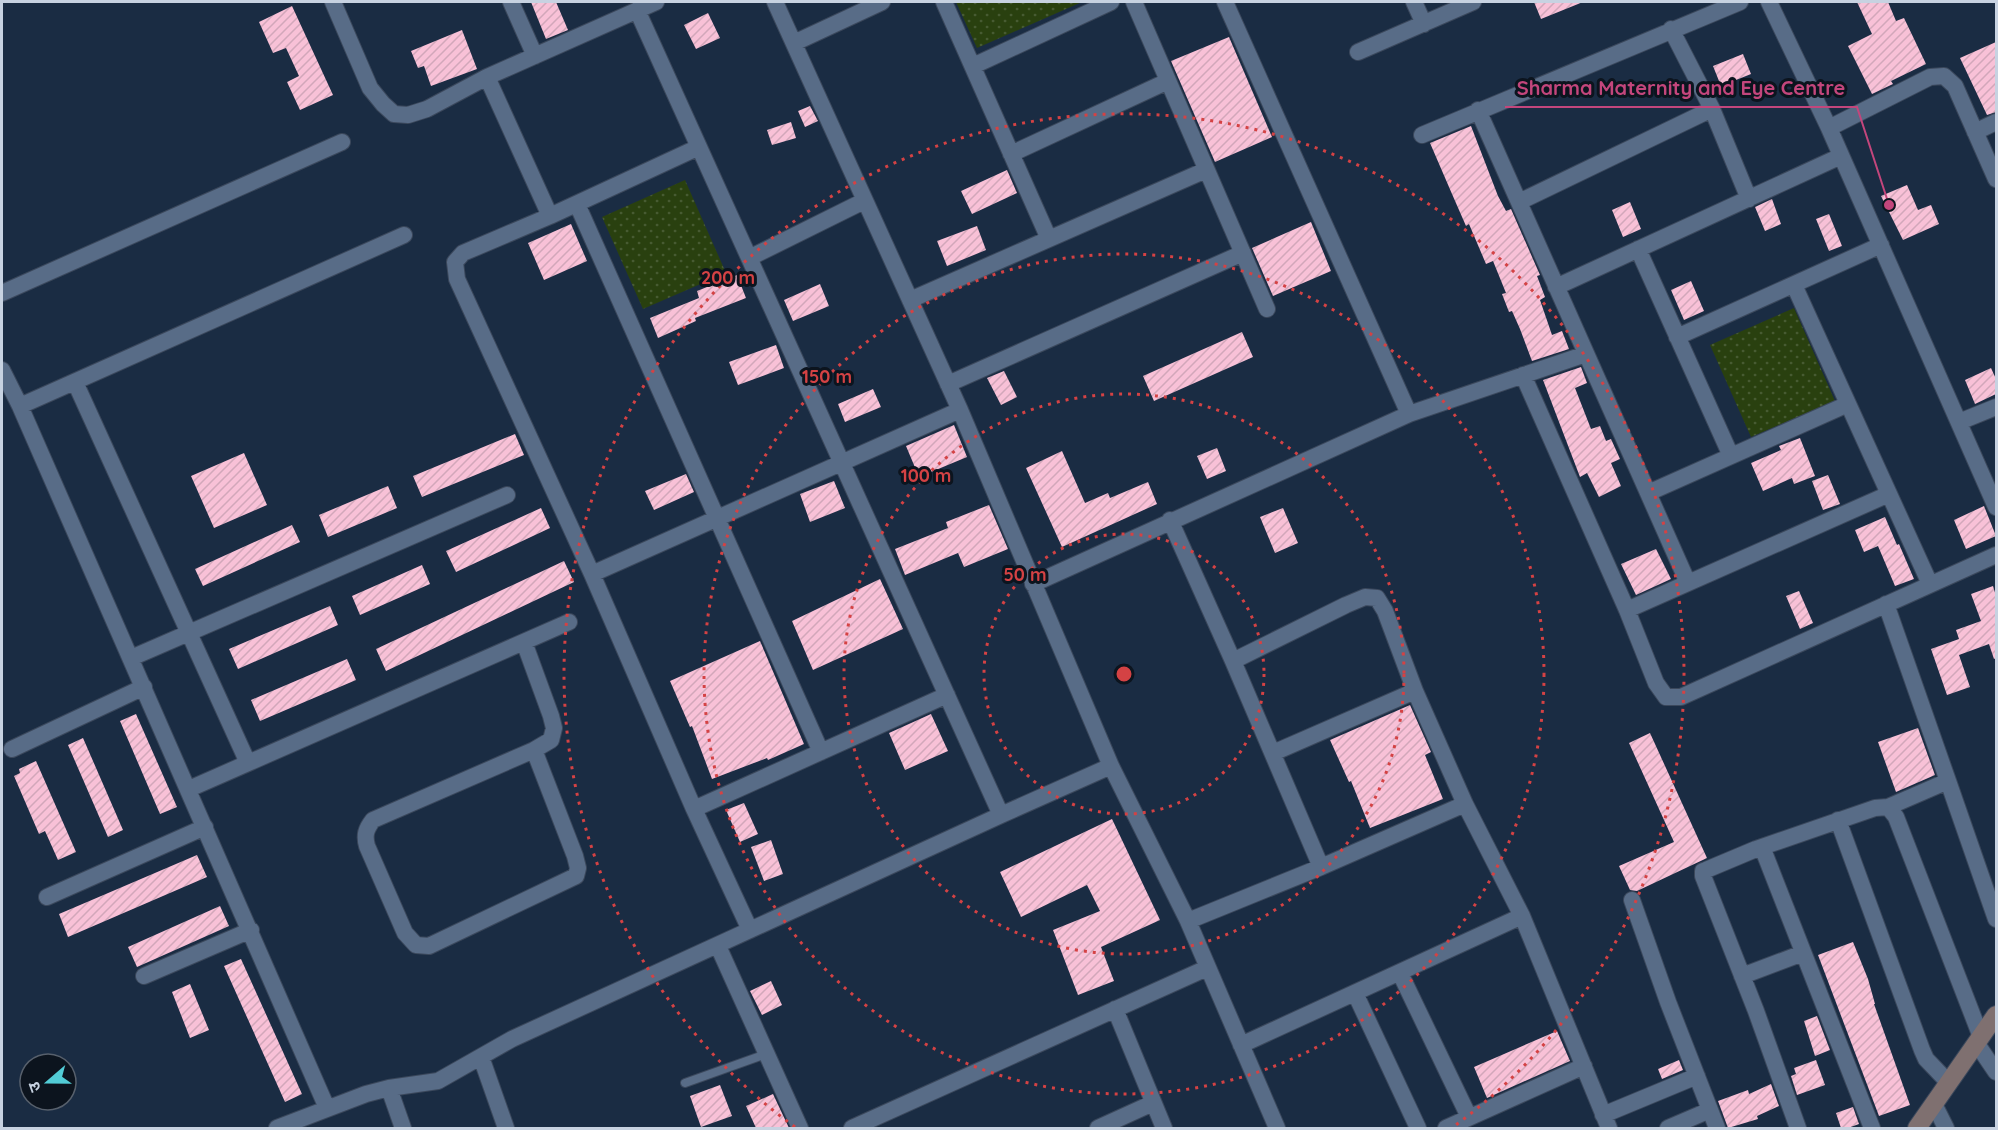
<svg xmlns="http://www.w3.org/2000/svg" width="1998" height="1130" font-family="Quicksand,'Noto Sans Devanagari',sans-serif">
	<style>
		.park { fill: url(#park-dots) }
		.building { fill: url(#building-hatch) }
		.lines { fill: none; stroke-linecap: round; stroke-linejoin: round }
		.lane-casing { stroke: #3b485c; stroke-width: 10 }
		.street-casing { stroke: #3b485c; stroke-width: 18 }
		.secondary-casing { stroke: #3b485c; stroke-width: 20 }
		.lane { stroke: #586c87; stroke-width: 8 }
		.street { stroke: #586c87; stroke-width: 16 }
		.secondary { stroke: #7f7070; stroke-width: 18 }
		.ring { fill: none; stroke: #d44244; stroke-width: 3; stroke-dasharray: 3 6 }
		.centre { fill: #d44244; stroke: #0c141e; stroke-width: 3 }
		.ring-label { font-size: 18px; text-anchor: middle; font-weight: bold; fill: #d44244; stroke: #0c141e; stroke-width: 6; stroke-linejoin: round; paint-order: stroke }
		.leader { fill: none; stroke: #c3467c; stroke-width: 2 }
		.callout-dot { fill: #c3467c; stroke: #0c141e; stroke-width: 2 }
		.callout-label { font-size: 20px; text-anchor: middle; font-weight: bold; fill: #c3467c; stroke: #0c141e; stroke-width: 6; stroke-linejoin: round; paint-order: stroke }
	</style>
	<defs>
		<pattern id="park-dots" width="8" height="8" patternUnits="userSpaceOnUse" patternTransform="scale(1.5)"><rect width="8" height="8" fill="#29400f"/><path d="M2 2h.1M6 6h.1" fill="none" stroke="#475b32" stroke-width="1.8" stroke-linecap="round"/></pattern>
		<pattern id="building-hatch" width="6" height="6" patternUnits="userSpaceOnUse" patternTransform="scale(1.5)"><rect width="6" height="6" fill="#f8c1d7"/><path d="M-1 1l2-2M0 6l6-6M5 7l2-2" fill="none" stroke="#d2a7ba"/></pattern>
	</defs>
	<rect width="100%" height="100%" fill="#1a2c43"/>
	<path class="park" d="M956 2H1082L977 48Z
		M685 180 726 273 643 309 602 217Z
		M1794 308 1835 401 1751 437 1710 345Z"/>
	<path class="building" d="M531 2H556L568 30 546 39Z
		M1534 2H1583L1541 19Z
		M1857 2H1888L1896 21 1904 18 1926 64 1891 81 1893 84 1872 94 1848 46 1872 34Z
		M292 6 333 95 300 110 287 82 299 76 286 48 273 53 259 22Z
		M708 13 720 38 696 49 684 25Z
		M462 30 477 69 431 86 424 66 418 68 411 51Z
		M1229 37 1272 137 1215 162 1171 61Z
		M1996 42V112L1987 115 1960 58Z
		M1743 54 1751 74 1721 86 1713 66Z
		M810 106 818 121 805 127 798 111Z
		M791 122 796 138 772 145 767 130Z
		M1471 126 1498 196 1506 211 1511 209 1540 275 1537 276 1545 297 1540 300 1552 335 1562 331 1569 349 1532 361 1520 329 1512 311 1509 312 1502 294 1506 293 1493 261 1486 264 1469 224 1466 226 1452 194 1430 143Z
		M1007 170 1017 193 972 214 961 191Z
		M1907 185 1918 210 1931 205 1939 224 1903 240 1881 196Z
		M1772 199 1781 224 1765 231 1755 207Z
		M1630 202 1641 229 1623 237 1612 210Z
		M1829 214 1842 246 1829 251 1816 219Z
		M1311 222 1331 271 1273 296 1252 248Z
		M571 224 587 261 544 280 528 243Z
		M977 226 986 250 947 266 937 241Z
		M737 275 746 298 695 318 696 321 658 338 650 318 699 298 697 291Z
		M1691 281 1704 311 1684 320 1671 290Z
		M820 284 829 306 793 321 784 300Z
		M1242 332 1253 357 1154 401 1143 376Z
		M776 345 784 368 738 385 729 362Z
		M1581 367 1587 383 1575 388 1591 429 1600 426 1606 441 1611 439 1620 459 1611 463 1621 486 1599 497 1587 473 1580 477 1543 380Z
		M1991 368 1996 379V394L1975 404 1965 380Z
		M1004 371 1017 397 1001 405 987 378Z
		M873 389 881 407 845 422 838 404Z
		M954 425 967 457 919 477 906 446Z
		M515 434 524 455 422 497 413 476Z
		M1800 438 1815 476 1794 484 1792 478 1763 491 1751 463 1781 450 1779 446Z
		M1217 448 1226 471 1207 479 1197 456Z
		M1062 451 1085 503 1108 493 1110 498 1148 482 1157 504 1062 547 1026 468Z
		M244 453 267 505 214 528 191 476Z
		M686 474 694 492 654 510 645 491Z
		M1828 475 1840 504 1823 510 1812 481Z
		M834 481 845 508 810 522 800 494Z
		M388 486 397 508 328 537 319 515Z
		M989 505 1008 549 964 567 958 553 905 575 895 549 948 528 946 522Z
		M1984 506 1996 536 1966 549 1954 520Z
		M541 508 550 528 456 572 446 551Z
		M1283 508 1298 543 1275 553 1260 517Z
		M1885 517 1897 545 1899 544 1914 579 1895 586 1878 546 1864 552 1855 530Z
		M292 525 300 542 203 586 195 569Z
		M1656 549 1671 579 1636 595 1621 564Z
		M564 561 574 582 386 671 376 649Z
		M422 565 430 584 360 615 352 596Z
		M880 579 903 629 813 670 792 621Z
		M1993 586 1996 596V658L1994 659 1989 644 1959 655 1970 687 1947 695 1931 649 1959 639 1956 630 1981 621 1971 594Z
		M1799 591 1813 623 1800 629 1786 596Z
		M330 606 338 625 238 669 229 649Z
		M760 641 804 744 768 760 767 758 712 779 692 726 690 727 670 681Z
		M347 659 356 680 260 721 251 700Z
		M1410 705 1431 752 1425 755 1443 799 1370 828 1351 781 1349 782 1330 740Z
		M136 714 177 807 160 814 120 721Z
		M931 714 948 751 905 770 889 733Z
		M1918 728 1935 775 1896 792 1878 742Z
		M1650 733 1707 858 1637 891 1630 890 1619 866 1674 842 1629 743Z
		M83 738 123 830 108 837 68 745Z
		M36 761 76 852 58 860 45 831 39 834 14 776 20 773 19 769Z
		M744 803 758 834 740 842 726 810Z
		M1112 819 1160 920 1101 947 1114 981 1078 995 1053 930 1100 911 1087 885 1021 917 1000 872Z
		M771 840 783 874 764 881 751 847Z
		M197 855 207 877 68 937 59 914Z
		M220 906 229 926 137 967 128 947Z
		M1853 942 1868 979 1875 1004H1874L1910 1105 1879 1116 1818 955Z
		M241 959 302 1094 285 1102 224 966Z
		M771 981 782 1005 762 1015 750 991Z
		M190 984 209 1030 190 1038 172 992Z
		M1817 1016 1830 1050 1815 1056 1804 1021Z
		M1557 1031 1570 1061 1487 1098 1474 1067Z
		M1679 1060 1683 1070 1662 1079 1658 1069Z
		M1816 1060 1825 1085 1797 1095 1791 1076 1796 1074 1794 1068Z
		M1771 1084 1779 1106 1757 1116 1758 1119 1728 1128 1718 1101 1748 1090 1749 1094Z
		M720 1085 732 1116 701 1127 690 1096Z
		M773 1094 789 1128H756L746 1106Z
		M1853 1107 1859 1124 1848 1128H1841L1836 1113Z"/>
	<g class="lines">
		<defs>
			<path id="lane" d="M685 1083 766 1054"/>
			<path id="street" d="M333 2 370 88 383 104 394 114 408 115 427 109 487 77 656 2
				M511 2 535 56
				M775 2 960 410 1111 766 1188 921 1277 1128
				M944 2 1049 239
				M1134 2 1267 309
				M1225 2 1409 414
				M1414 2 1424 24
				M1769 2 1829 128 1996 507
				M637 10 1001 815
				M1671 29 1712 109 1749 199
				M794 43 882 2
				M1358 52 1473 2
				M973 66 1111 2
				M487 77 550 216
				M1478 110 1688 583
				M1829 128 1930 77 1944 76 1955 86 1996 179
				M1975 132 1996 122
				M1422 135 1740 2
				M699 147 550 216 463 253 455 262 457 279 592 574 694 809 750 930
				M1011 154 1168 81
				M1519 202 1712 109
				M577 204 821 752
				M1638 249 1731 456
				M749 258 864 201
				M1794 285 1930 584
				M1556 287 1841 156
				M2 293 342 142
				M910 300 1206 170
				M1677 337 1881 245
				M2 370 20 406 327 1108
				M1523 375 1627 610 1656 683 1666 697H1681L1996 555
				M75 382 248 763
				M948 384 1243 253
				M20 406 404 235
				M1959 422 1996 407
				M1648 493 1848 404
				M1170 520 1233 661 1321 867
				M592 574 960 410
				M1033 584 1409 414 1586 354
				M1886 604 1948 781
				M1627 610 1889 494
				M524 642 551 716 554 728 551 740 534 750 373 820C366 829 364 835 367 846L405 933 416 945 429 946 576 876 578 868 575 856 534 750
				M131 658 507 495
				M1233 661 1346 605 1365 597 1377 598 1385 611 1415 691 1465 804 1522 916 1609 1128
				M12 749 144 687
				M1273 753 1415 691
				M189 789 569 622
				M1888 807 1948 781 1996 919
				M694 809 947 695
				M1838 820 1922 1050 1926 1059 1949 1083
				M1762 847 1872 1128
				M47 897 205 827
				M1632 900 1668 1002 1717 1128
				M1188 921 1321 867 1465 804
				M718 946 800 1128
				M1400 973 1469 1117
				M144 976 251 930
				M1742 976 1803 953
				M1355 993 1418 1128
				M1115 1009 1164 1128
				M1977 1044 1996 1072
				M1241 1045 1522 916
				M481 1057 506 1128
				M389 1088 403 1128
				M1934 1104 1946 1128
				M1603 1115 1697 1076
				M277 1128 366 1094 389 1088 438 1081 512 1039 1001 815 1111 766
				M852 1128 1207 968
				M1098 1128 1153 1103
				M1446 1128 1584 1066
				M1668 1128 1710 1110
				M1798 1128 1756 1011 1703 876V871L1706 870 1756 849 1875 808 1888 807 1896 817 1981 1037"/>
			<path id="secondary" d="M1917 1128 1996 1015"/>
		</defs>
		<use href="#lane" class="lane-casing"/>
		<use href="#street" class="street-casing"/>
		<use href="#secondary" class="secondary-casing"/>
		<use href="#lane" class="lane"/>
		<use href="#street" class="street"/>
		<use href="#secondary" class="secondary"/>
	</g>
	<g class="ring">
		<circle cx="1124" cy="674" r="140"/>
		<circle cx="1124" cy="674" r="280"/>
		<circle cx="1124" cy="674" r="420"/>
		<path d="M795 1127A560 560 0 1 1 1453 1127"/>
	</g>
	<circle cx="1124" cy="674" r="9" class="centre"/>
	<g class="ring-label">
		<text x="728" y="284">200 m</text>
		<text x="827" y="383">150 m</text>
		<text x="926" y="482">100 m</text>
		<text x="1025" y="581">50 m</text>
	</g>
	<path class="leader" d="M1889 205L1857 107H1505"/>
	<circle class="callout-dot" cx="1889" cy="205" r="6"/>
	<g class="callout-label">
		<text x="1681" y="95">Sharma Maternity and Eye Centre</text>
	</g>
	<rect width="1998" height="1130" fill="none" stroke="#c7d2e1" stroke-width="6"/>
	<g transform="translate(48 1082) rotate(250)"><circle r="28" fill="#0c141e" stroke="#57606c" stroke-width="1.5"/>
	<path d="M0-4.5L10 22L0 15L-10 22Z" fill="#52ccd6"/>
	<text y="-9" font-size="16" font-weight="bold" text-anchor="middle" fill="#c7d2e1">उ</text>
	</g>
</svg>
